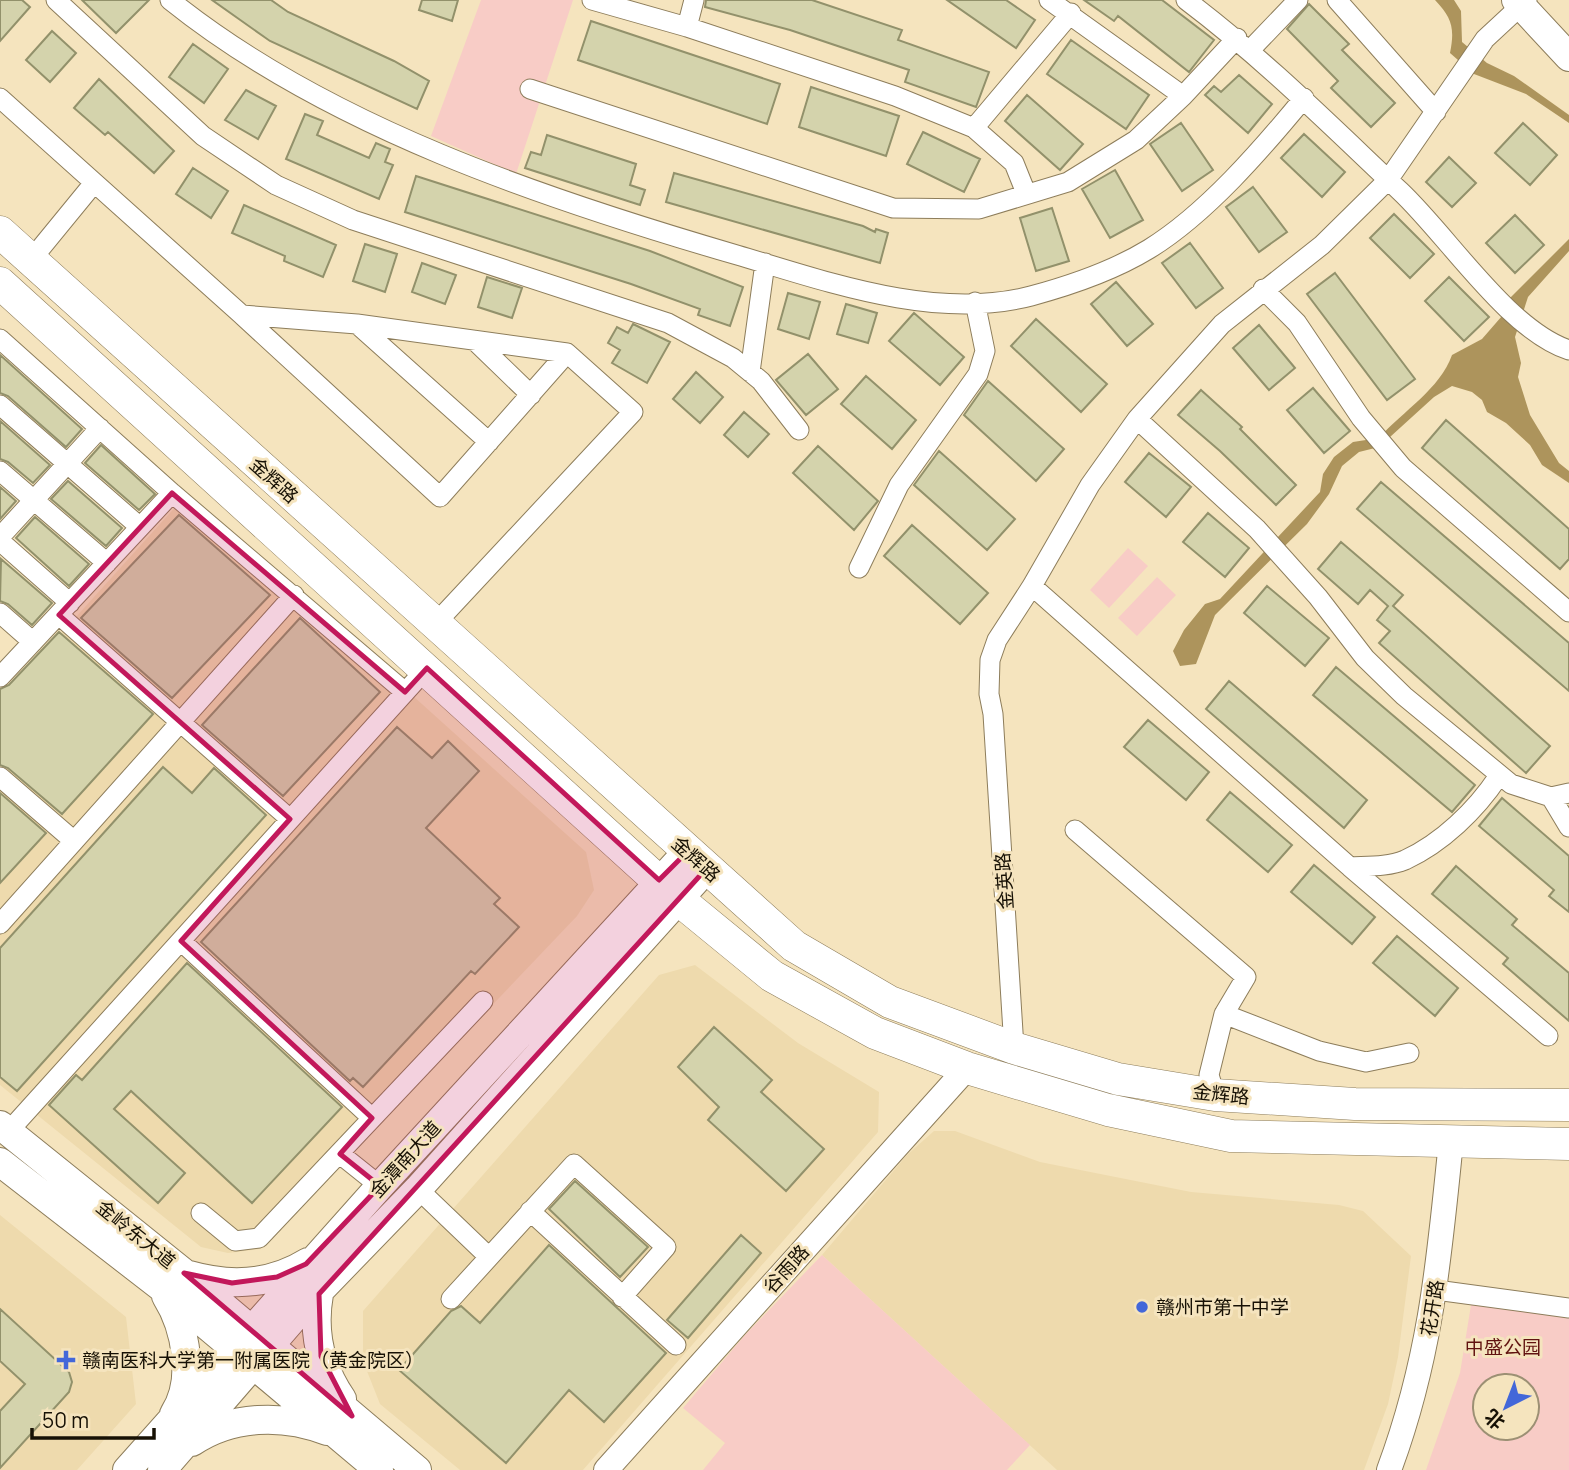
<svg xmlns="http://www.w3.org/2000/svg" width="1569" height="1470" font-family="Manrope,'Noto Sans SC',sans-serif">
	<style>
		.built { fill: #eedaad }
		.green { fill: #f8ccc6; fill-rule: evenodd }
		.water { fill: #ad945c }
		.building { fill: #d4d3ac; stroke: #92916b; stroke-width: 2 }
		.lines { fill: none; stroke-linecap: round; stroke-linejoin: round }
		.minor-casing { stroke: #8d7d5b; stroke-width: 21 }
		.tertiary-casing { stroke: #8d7d5b; stroke-width: 26 }
		.secondary-casing { stroke: #8d7d5b; stroke-width: 30 }
		.primary-casing { stroke: #8d7d5b; stroke-width: 33 }
		.minor { stroke: #fff; stroke-width: 19 }
		.tertiary { stroke: #fff; stroke-width: 24 }
		.secondary { stroke: #fff; stroke-width: 28 }
		.primary { stroke: #fff; stroke-width: 32 }
		.marked { fill: #c2185b; fill-opacity: 0.2; stroke: #c2185b; stroke-width: 5; stroke-linejoin: round }
		.poi-dot { fill: #4367d9; stroke: #f5e4be; stroke-width: 2.5 }
		.labels { text-anchor: middle; dominant-baseline: central; stroke-width: 6; stroke-linejoin: round; paint-order: stroke }
		.street-label { font-size: 19px; fill: #171105; stroke: #f5e4be }
		.poi-label { font-size: 19px; fill: #171105; stroke: #f5e4be; text-anchor: start }
		.park-label { font-size: 19px; fill: #611311; stroke: #f5e4be }
	</style>
	<rect width="100%" height="100%" fill="#f5e4be"/>
	<path class="built" d="M188 493 586 852 594 890 577 916 260 1249 228 1253 201 1247 0 1085V701Z
		M695 965 798 1043 879 1092 878 1132 583 1470H460L380 1404 363 1361V1311L659 975Z
		M934 1131H955L1040 1162 1191 1192 1339 1205 1363 1211 1411 1256 1398 1357 1388 1404 1364 1470H1057L822 1255 907 1155Z
		M0 1215 126 1317 136 1404 77 1470H0Z"/>
	<path class="green" d="M481 0H573L516 174 431 136Z
		M1128 548 1148 566 1109 608 1090 590Z
		M1157 577 1176 595 1137 636 1118 618Z
		M822 1255 1030 1445 1007 1470H703L725 1443 683 1408 745 1335Z
		M1471 1305 1569 1315V1470H1426L1460 1373ZM1485 1386H1527V1428H1485Z"/>
	<path class="water" d="M1435 0H1454L1461 11 1462 42 1487 63 1514 76 1569 115V123L1526 94 1474 74 1450 53C1455 28 1452 18 1435 0Z
		M1569 239V251L1528 297 1515 337 1521 363 1518 377 1530 415 1559 463 1569 471V483L1542 465 1530 445 1506 423 1487 412 1482 400 1472 392 1452 386 1434 397 1379 447 1359 452 1342 466 1329 494 1307 524 1215 615 1196 664 1180 666 1173 651 1184 630 1205 604 1220 599 1320 492 1323 474 1334 457 1353 442 1379 438C1403 411 1440 389 1452 355L1482 339 1502 316 1501 307Z"/>
	<path class="building" d="M0 0H22L30 7 0 41Z
		M82 0H149L116 33Z
		M212 0H271L288 12 394 61 429 81 417 109 270 41Z
		M422 0H458L452 21 419 10Z
		M706 0H812L902 30 898 40 989 72 976 107 905 82 909 70 790 30 705 7Z
		M947 0H1006L1035 20 1016 48Z
		M1084 0H1162L1214 40 1189 72 1118 16 1114 21Z
		M1309 4 1349 44 1342 50 1395 103 1371 127 1331 88 1338 81 1287 29Z
		M591 21 780 84 767 124 578 60Z
		M52 31 76 53 50 82 26 60Z
		M1071 40 1149 95 1126 129 1047 74Z
		M193 44 228 69 204 103 169 77Z
		M1239 75 1272 104 1248 133 1205 95 1214 86 1221 92Z
		M99 79 174 151 154 173 108 132 105 135 74 108Z
		M811 87 899 116 886 156 799 127Z
		M246 90 276 106 258 139 225 120Z
		M1027 95 1083 144 1060 170 1005 121Z
		M305 114 323 121 317 135 369 158 376 143 390 149 385 162 393 165 379 199 286 159Z
		M1181 123 1213 170 1182 191 1150 144Z
		M1523 123 1557 155 1530 185 1495 153Z
		M923 132 980 159 964 192 907 164Z
		M1304 134 1345 172 1322 197 1281 158Z
		M547 135 636 164 630 185 645 190 640 205 525 168 531 152 541 155Z
		M1449 157 1476 183 1452 207 1426 182Z
		M193 168 228 191 211 218 176 194Z
		M1115 170 1143 220 1110 238 1082 189Z
		M674 173 863 226 875 232 876 229 888 233 880 263 666 202Z
		M416 176 650 251 743 287 730 326 698 315 700 309 631 284 405 212Z
		M1253 187 1287 232 1259 252 1226 207Z
		M244 205 336 245 323 277 284 261 285 256 232 233Z
		M1052 208 1069 261 1036 271 1020 218Z
		M1394 214 1434 254 1410 278 1370 238Z
		M1515 215 1544 245 1515 273 1486 243Z
		M1190 243 1223 288 1196 308 1162 263Z
		M365 244 397 254 385 292 353 281Z
		M422 263 456 275 445 304 412 292Z
		M1335 273 1415 379 1387 400 1307 294Z
		M487 277 522 288 512 318 478 307Z
		M1449 277 1489 317 1464 341 1425 301Z
		M1116 282 1153 324 1127 346 1091 304Z
		M788 293 820 302 809 339 778 329Z
		M846 304 877 313 868 343 837 334Z
		M914 313 964 357 940 385 889 341Z
		M1036 319 1107 384 1081 412 1011 346Z
		M633 324 670 342 647 383 612 363 620 350 608 343 617 327 628 333Z
		M1259 325 1295 368 1269 390 1233 348Z
		M808 354 838 389 806 415 776 380Z
		M0 355 82 429 66 447 8 396 0 393Z
		M696 372 723 397 700 423 673 399Z
		M866 376 916 420 892 449 841 404Z
		M988 381 1064 449 1036 481 964 415Z
		M1313 388 1350 431 1324 453 1287 410Z
		M1201 390 1242 427 1240 429 1296 485 1276 505 1220 451 1178 415Z
		M744 412 769 434 748 457 724 435Z
		M1446 420 1569 529V559L1560 569 1422 448Z
		M0 421 50 465 33 483 8 462 0 459Z
		M101 445 155 494 139 510 85 463Z
		M818 446 878 501 854 530 793 473Z
		M939 451 1015 519 987 550 914 485Z
		M1149 453 1191 487 1166 517 1125 482Z
		M68 481 122 528 106 546 51 499Z
		M1381 482 1569 643V691L1357 509Z
		M0 487 16 501 0 519Z
		M1208 513 1249 548 1225 577 1183 542Z
		M179 515 270 595 172 698 81 618Z
		M35 517 89 564 69 586 16 538Z
		M912 525 988 593 960 624 884 556Z
		M1341 542 1403 595 1393 606 1550 746 1526 773 1379 643 1390 631 1377 620 1388 606 1370 590 1358 604 1318 569Z
		M1 559 52 603 32 625 8 604 0 601Z
		M1267 586 1329 638 1305 666 1244 613Z
		M300 618 380 692 283 796 202 725Z
		M59 632 153 714 62 814 8 768 0 765V689L9 685Z
		M1336 667 1475 785 1452 812 1313 695Z
		M1229 681 1367 800 1344 828 1206 709Z
		M1148 720 1209 772 1186 800 1124 747Z
		M397 727 432 758 448 741 479 771 426 828 500 898 494 904 519 927 475 974 471 971 363 1087 353 1078 350 1081 201 942Z
		M163 767 192 793 214 768 266 815 17 1091 0 1077V948Z
		M1230 792 1292 845 1268 872 1207 820Z
		M0 793 46 833 0 883Z
		M1502 798 1569 856V912L1549 896 1554 890 1479 826Z
		M1314 865 1375 917 1352 944 1291 892Z
		M1456 866 1517 919 1512 925 1569 973V1021L1503 964 1508 958 1432 894Z
		M1397 936 1458 988 1435 1016 1373 963Z
		M187 963 342 1107 252 1203 131 1091 114 1109 185 1173 158 1203 49 1105 76 1075 82 1080Z
		M714 1027 772 1080 761 1092 824 1149 786 1191 708 1120 719 1107 678 1067Z
		M575 1181 648 1247 620 1277 549 1209Z
		M741 1235 761 1253 688 1338 667 1320Z
		M549 1245 666 1353 604 1422 569 1390 506 1463 399 1370 451 1311 461 1306 480 1323Z
		M0 1309 69 1372 72 1382 69 1392 0 1468V1411L25 1384 0 1361Z"/>
	<g class="lines">
		<defs>
			<path id="minor" d="M56 0 203 136 276 185 353 220 668 323 733 358 761 381 799 430
				M170 0C328 127 545 199 737 255 828 282 936 321 1031 296 1072 285 1113 271 1149 249 1206 214 1262 149 1304 98
				M592 0 687 27 895 96 974 128 1014 163 1026 193
				M1049 0 1183 96
				M1186 0C1263 58 1330 125 1400 191 1448 236 1508 330 1569 350
				M1337 0 1436 112
				M687 27 694 0
				M1250 50 1298 0
				M530 89 893 208 979 209 1068 182 1136 140 1183 96 1237 38
				M0 98 242 315 357 324 567 353 633 412 435 624
				M974 128 1071 13
				M31 260 94 183
				M1263 289 1297 323 1361 418 1403 468 1569 612
				M242 315 440 497 567 353
				M357 324 489 442
				M0 339 172 493 405 692
				M474 340 531 395
				M750 372 765 263
				M0 405 140 527
				M1137 419 1257 529 1318 597 1365 658 1404 696 1511 784 1551 797 1569 793
				M0 471 107 563
				M0 537 100 428
				M0 541 70 603
				M859 568 899 485 978 374 985 351 975 302
				M1032 586 1350 867C1368 866 1388 867 1405 860 1442 843 1476 810 1498 777
				M0 613 33 642
				M59 615 290 819
				M0 677 172 493
				M0 777 74 841
				M1551 797 1569 827
				M1075 830 1246 977 1224 1014
				M1350 867 1548 1036
				M0 924 294 595
				M181 941 372 1118
				M1014 1048 993 714 989 694 990 660 997 640 1032 586 1090 485 1137 419 1222 324 1322 245 1388 180 1485 39 1527 0
				M1215 1095 1209 1075 1224 1014 1319 1051 1366 1062 1409 1053
				M8 1132 427 668
				M340 1154 380 1186
				M418 1189 489 1257
				M530 1211 676 1345
				M201 1213 235 1241 259 1238 483 1001
				M1436 1290 1569 1308
				M451 1299 574 1164 666 1247 622 1297"/>
			<path id="tertiary" d="M606 1470 967 1068
				M1389 1470C1431 1357 1439 1260 1451 1141"/>
			<path id="secondary" d="M1516 0 1569 57
				M0 1125 184 1273 417 1470
				M0 1162 161 1287 379 1470
				M189 1275C231 1287 271 1285 308 1262
				M319 1294C312 1333 320 1367 342 1399
				M166 1296C186 1328 196 1380 174 1414
				M192 1442C232 1415 283 1414 327 1431
				M127 1470 380 1186 687 852
				M162 1470 298 1313 418 1189 706 869"/>
			<path id="primary" d="M0 232 794 946 890 1002 1014 1048 1118 1079 1215 1095 1355 1104 1569 1105
				M0 283 678 899 772 976 875 1033 967 1068 1108 1110 1231 1136 1569 1144"/>
		</defs>
		<use href="#minor" class="minor-casing"/>
		<use href="#tertiary" class="tertiary-casing"/>
		<use href="#secondary" class="secondary-casing"/>
		<use href="#primary" class="primary-casing"/>
		<use href="#minor" class="minor"/>
		<use href="#tertiary" class="tertiary"/>
		<use href="#secondary" class="secondary"/>
		<use href="#primary" class="primary"/>
	</g>
	<path class="marked" d="M172 493 405 692 427 668 659 880 687 852 706 869 319 1294 321 1356 352 1416 184 1273 232 1283 277 1277 306 1264 380 1186 340 1154 372 1118 181 941 290 819 59 615Z"/>
	<g class="poi-dot">
		<circle cx="1142" cy="1307" r="7"/>
		<path d="M62.5 1349.5h7v7h7v7h-7v7h-7v-7h-7v-7h7z"/>
	</g>
	<g class="labels">
		<g class="street-label">
			<text transform="translate(274 480) rotate(42)">金辉路</text>
			<text transform="translate(696 859) rotate(42)">金辉路</text>
			<text transform="translate(1004 881) rotate(-94)">金英路</text>
			<text transform="translate(1221 1094) rotate(6)">金辉路</text>
			<text transform="translate(405 1159) rotate(-48)">金潭南大道</text>
			<text transform="translate(136 1234) rotate(39)">金岭东大道</text>
			<text transform="translate(786 1269) rotate(-48)">谷雨路</text>
			<text transform="translate(1432 1308) rotate(-81)">花开路</text>
		</g>
		<g class="poi-label">
			<text x="1156" y="1307">赣州市第十中学</text>
			<text x="82" y="1360">赣南医科大学第一附属医院（黄金院区）</text>
		</g>
		<g class="park-label">
			<text x="1503" y="1347">中盛公园</text>
		</g>
	</g>
	<g transform="translate(1506 1407) rotate(222)"><circle r="33" fill="#f5e4be" stroke="#9c9074" stroke-width="2"/>
	<path d="M0-5L12 26L0 18L-12 26Z" fill="#4367d9"/>
	<text y="-10" font-size="19" font-weight="bold" text-anchor="middle" fill="#171105">北</text>
	</g>
	<path d="M32 1428v10h122v-10" fill="none" stroke="#171105" stroke-width="3.5"/>
	<text x="42" y="1428" font-size="21" fill="#171105" stroke="#f5e4be" stroke-width="5" paint-order="stroke">50 m</text>
</svg>
